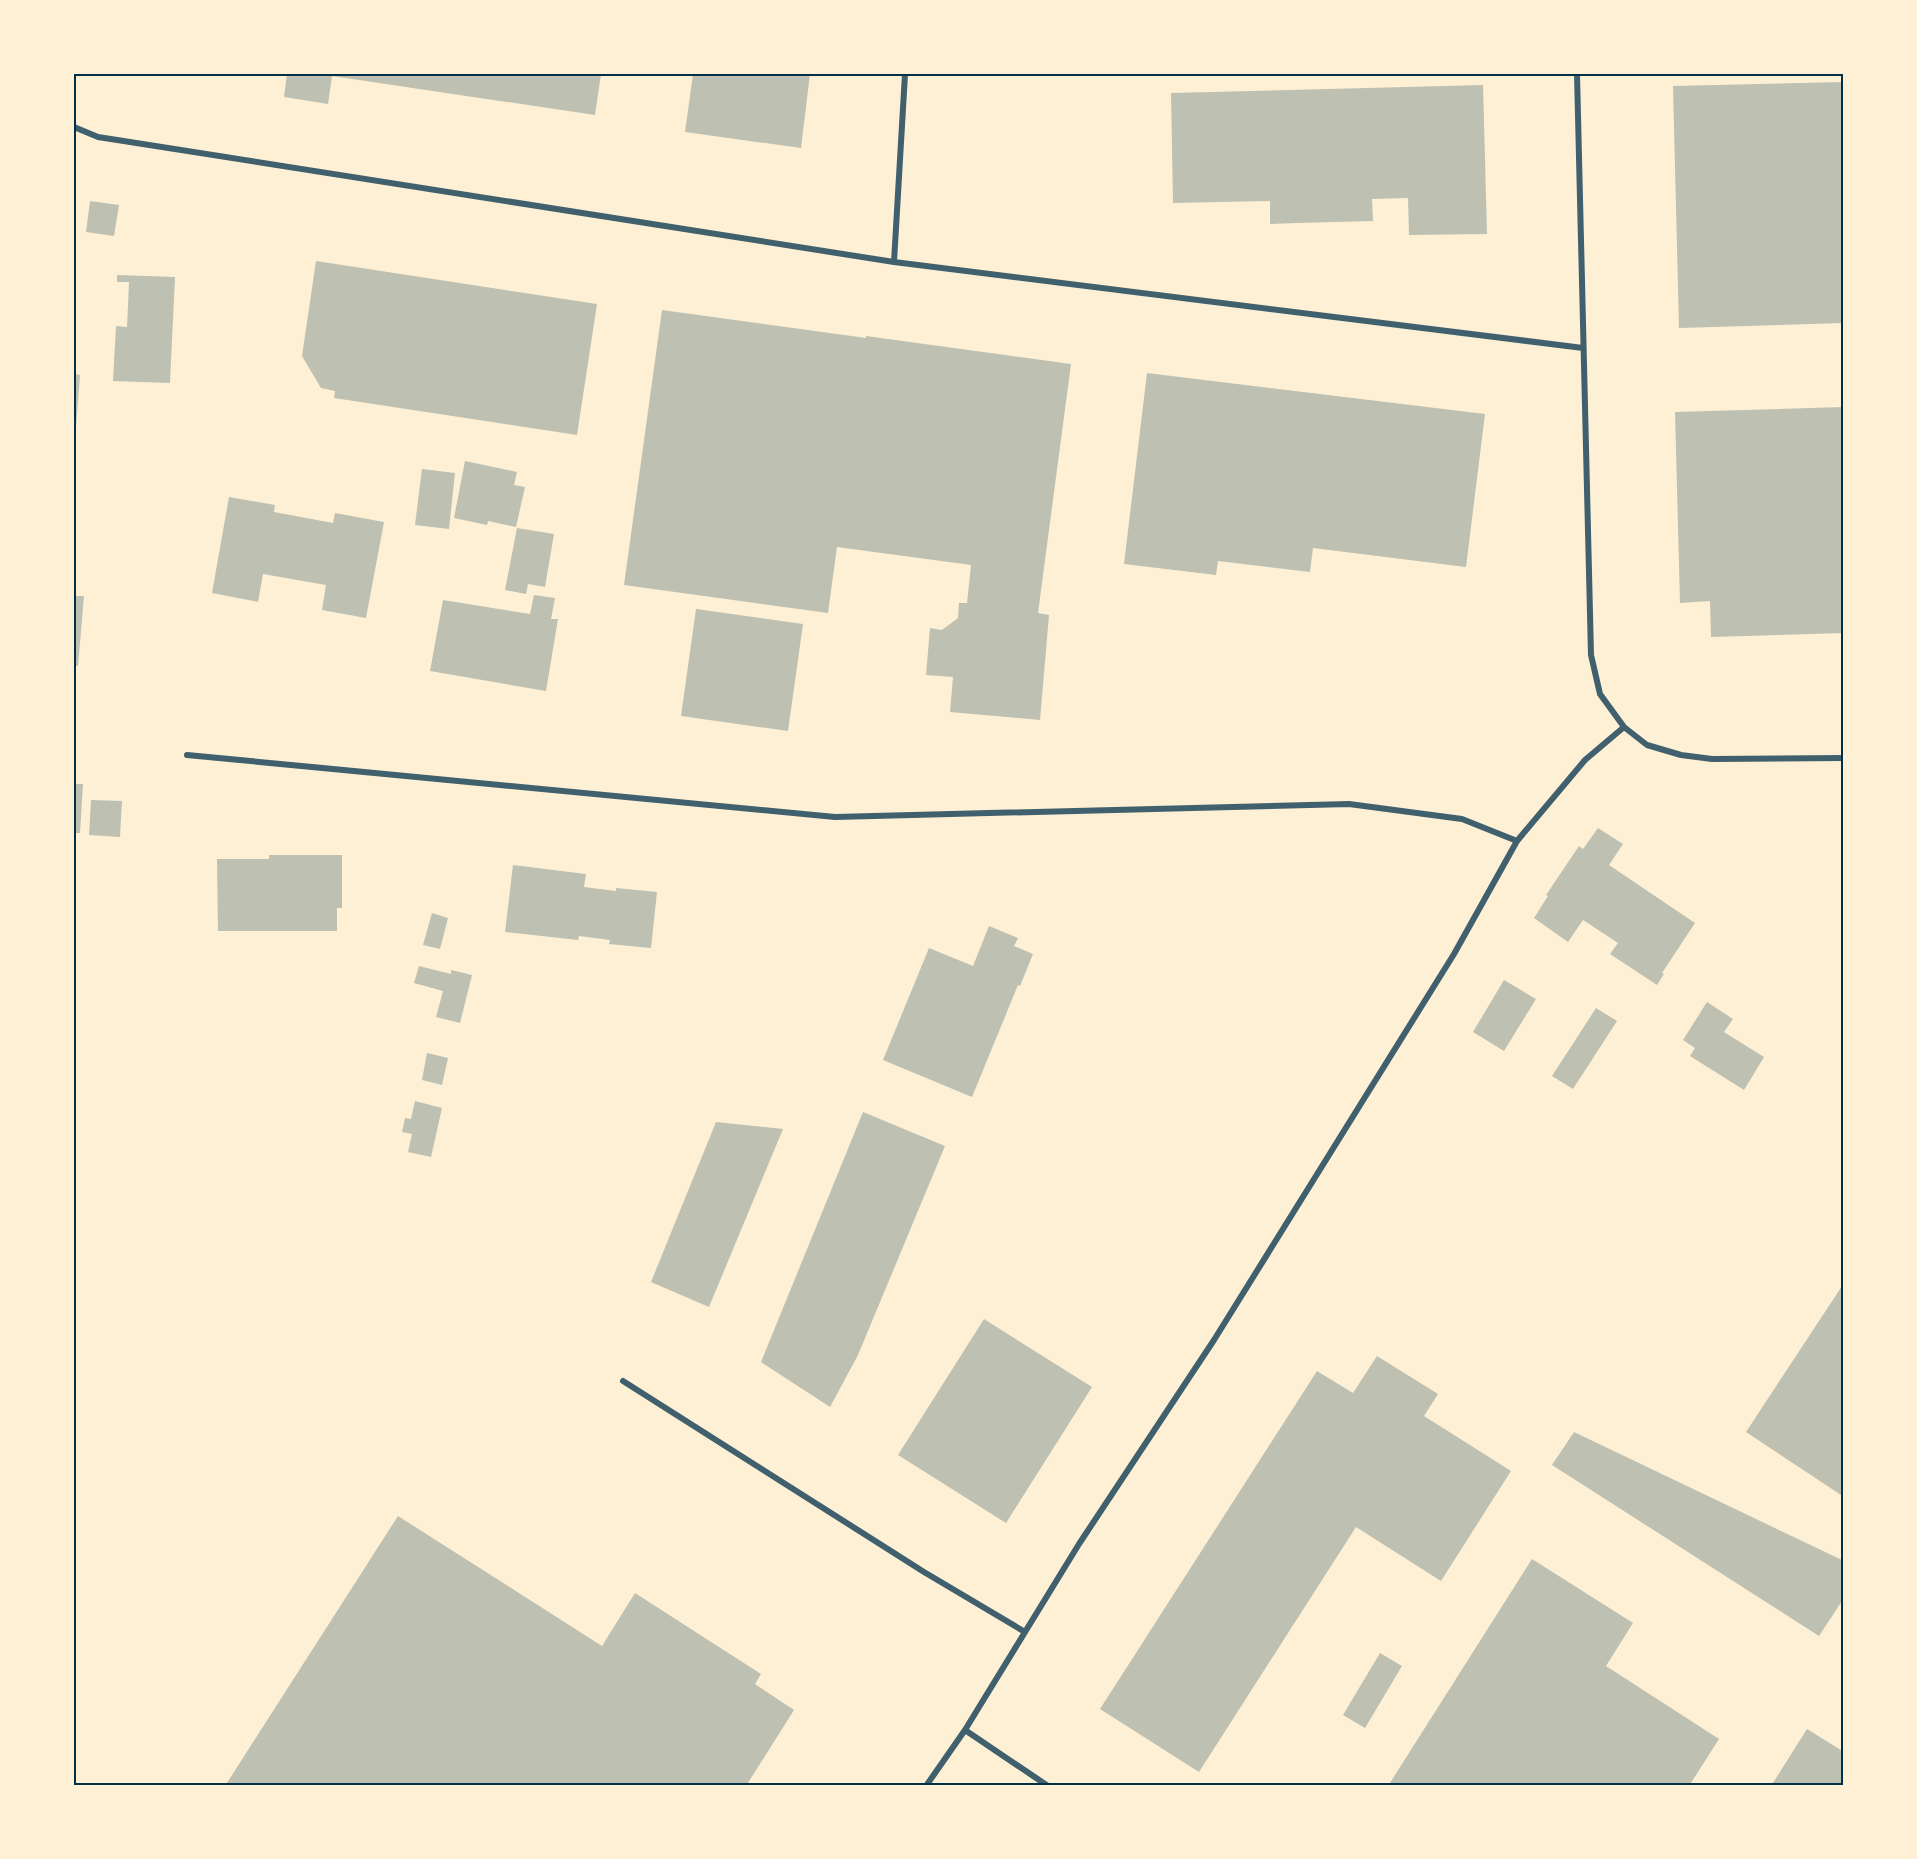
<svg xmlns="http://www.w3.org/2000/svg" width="1917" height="1859" font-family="Lato,sans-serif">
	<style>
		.building { fill: #bec0b2 }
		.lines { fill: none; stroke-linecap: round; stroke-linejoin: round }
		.minor { stroke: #3f606c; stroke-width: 6 }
		.neatline { fill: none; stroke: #003049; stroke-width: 2 }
	</style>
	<rect width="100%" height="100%" fill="#fdf0d5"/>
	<path class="building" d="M287 74H601L595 115 332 76 328 104 284 97Z
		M693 74H810L801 148 685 132Z
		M1844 82V323L1679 328 1673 86Z
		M1483 85 1487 234 1409 235 1408 198 1372 199 1373 221 1297 223 1270 224V201L1173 203 1171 93Z
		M90 201 119 205 114 236 86 232Z
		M316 261 597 304 577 435 334 398 335 391 321 388 302 356Z
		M117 275 175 277 170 383 113 381 116 326 127 327 129 282H117Z
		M662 310 866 338V336L1071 364 1038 613 1049 615 1040 720 950 712 953 677 926 675 930 628 942 630 958 618 959 603H967L971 565 837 547 828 613 624 585Z
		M1147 373 1485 414 1466 567 1313 548 1310 572 1218 561 1216 575 1124 564Z
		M74 374 80 375 75 441H74Z
		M1844 407V633L1711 637 1710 601 1680 603 1675 412Z
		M465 461 517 472 514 485 525 487 516 527 488 521 487 525 454 518Z
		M422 469 455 473 449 529 415 525Z
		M229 497 275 505 274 512 333 523 335 513 384 522 366 618 322 610 326 585 263 574 258 602 212 593Z
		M517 528 554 534 545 587 528 584 526 594 505 590Z
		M534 595 555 598 551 619H558L546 691 430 671 443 600 530 614Z
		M74 596H84L78 666H74Z
		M696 609 803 624 788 731 681 716Z
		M74 784H83L80 833H74Z
		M91 800 122 801 120 837 89 835Z
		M1598 828 1623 844 1609 865 1695 923 1662 973 1664 974 1657 985 1610 954 1618 943 1583 920 1568 942 1534 918 1548 896 1546 895 1579 846 1583 849Z
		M269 855H342V908H337V931H218L217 859H269Z
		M513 865 586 874 584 887 616 891V888L657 892 651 948 609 944 610 940 579 936 578 940 505 932Z
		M432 913 448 918 440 949 423 945Z
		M989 926 1018 938 1014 946 1033 954 1020 986 1018 985 972 1097 883 1060 929 948 973 966Z
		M419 966 451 974V970L472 975 460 1023 436 1017 443 991 414 983Z
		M1504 980 1536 999 1504 1051 1473 1032Z
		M1707 1002 1733 1019 1724 1032 1764 1057 1744 1090 1690 1056 1695 1048 1683 1040Z
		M1596 1008 1617 1021 1573 1089 1552 1076Z
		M427 1053 448 1058 442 1085 422 1080Z
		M415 1101 442 1108 431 1157 408 1152 412 1134 402 1132 405 1118 411 1119Z
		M863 1112 945 1146 858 1355 830 1407 761 1362Z
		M716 1122 783 1129 709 1307 651 1282Z
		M1844 1283V1497L1746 1432Z
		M984 1319 1092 1387 1006 1523 898 1455Z
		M1377 1356 1438 1394 1424 1416 1511 1471 1441 1581 1356 1527 1199 1772 1100 1709 1317 1371 1353 1393Z
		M1574 1432 1844 1561V1598L1819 1636 1552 1465Z
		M398 1516 602 1646 635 1593 761 1674 755 1684 794 1710 746 1786H225Z
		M1532 1559 1633 1623 1606 1666 1719 1739 1689 1786H1388Z
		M1380 1653 1402 1666 1365 1728 1343 1715Z
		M1807 1729 1844 1752V1786H1771Z"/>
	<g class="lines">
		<path class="minor" d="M1577 74 1591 655 1600 694 1624 727 1647 745 1681 755 1712 759 1844 758
			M74 127 98 137 894 262 1583 348
			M894 262 905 74
			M187 755 835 817 1349 804 1462 819 1517 841
			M623 1381 924 1572 1025 1632
			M965 1730 1048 1786
			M926 1786 965 1730 1079 1544 1214 1340 1454 954 1517 841 1585 760 1624 727"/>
	</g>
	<rect width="1917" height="1859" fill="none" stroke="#fdf0d5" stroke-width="150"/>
	<rect x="75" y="75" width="1767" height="1709" class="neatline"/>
</svg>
